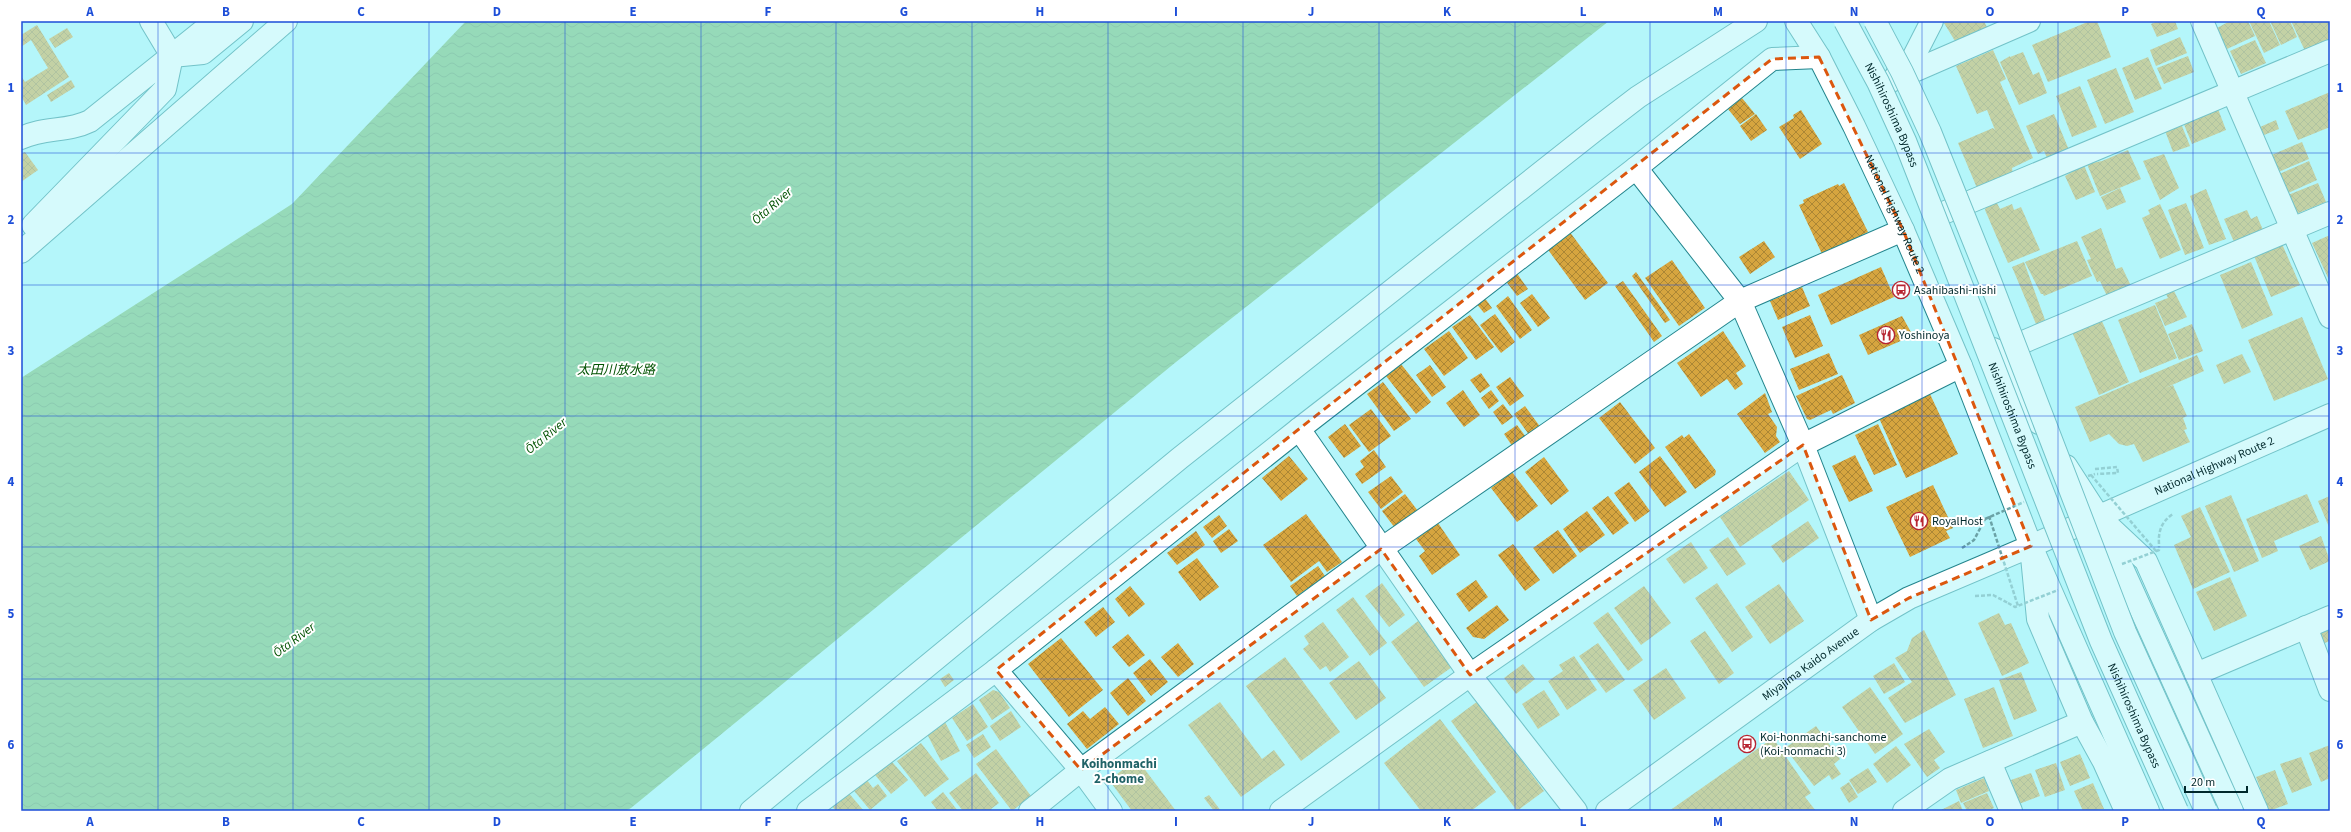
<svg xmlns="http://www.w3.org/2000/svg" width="2351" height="832" font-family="'Source Sans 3','Noto Sans JP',sans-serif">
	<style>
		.water { fill: url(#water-waves) }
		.building { fill: url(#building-cross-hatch) }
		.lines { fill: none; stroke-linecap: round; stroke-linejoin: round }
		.minor-casing { stroke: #23858d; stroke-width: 24 }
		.highway-casing { stroke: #23858d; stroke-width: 24 }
		.path { stroke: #6ba2a6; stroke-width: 2.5; stroke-dasharray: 4 2; stroke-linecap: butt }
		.minor { stroke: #fff; stroke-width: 22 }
		.highway { stroke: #fff; stroke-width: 22 }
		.highway-bridge-casing { stroke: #23858d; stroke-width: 24; stroke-linecap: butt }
		.path-bridge { stroke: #6ba2a6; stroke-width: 2.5; stroke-dasharray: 4 2; stroke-linecap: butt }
		.highway-bridge { stroke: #fff; stroke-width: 22 }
		.marked { fill: none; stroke: #dc570e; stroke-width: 3; stroke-dasharray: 8 5; stroke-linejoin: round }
		.grid { fill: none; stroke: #1d4ed8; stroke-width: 1; stroke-opacity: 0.55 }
		.labels { text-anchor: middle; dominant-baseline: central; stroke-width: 4; stroke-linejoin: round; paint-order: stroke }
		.street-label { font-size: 12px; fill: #00282b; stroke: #fff }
		.poi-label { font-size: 12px; fill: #00282b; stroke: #fff; text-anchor: start }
		.water-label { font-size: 13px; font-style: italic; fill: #015201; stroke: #fff }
		.neighbourhood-label { font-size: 13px; font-weight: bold; fill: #206267; stroke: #fff }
		.neatline { fill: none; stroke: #1d4ed8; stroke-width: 1.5 }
		.grid-label { font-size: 13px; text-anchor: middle; font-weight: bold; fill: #1d4ed8 }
	</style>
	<defs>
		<pattern id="water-waves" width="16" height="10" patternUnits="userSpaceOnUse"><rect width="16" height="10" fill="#71b86b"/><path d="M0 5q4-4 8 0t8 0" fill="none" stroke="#5a9658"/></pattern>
		<pattern id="building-cross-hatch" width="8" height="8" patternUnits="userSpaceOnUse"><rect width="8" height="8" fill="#d6a53f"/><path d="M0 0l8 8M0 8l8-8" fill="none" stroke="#ab8635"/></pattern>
	</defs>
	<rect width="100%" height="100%" fill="#b4f5fa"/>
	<path class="water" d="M466 21H1609L1176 362 631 808 625 811H21V378L292 204Z"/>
	<path class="building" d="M1949 21H1984L1987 27 1955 41 1944 23Z
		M2090 21H2097L2111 57 2048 82 2032 45Z
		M2158 21H2175L2178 29 2157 37 2151 24Z
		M2230 21H2248L2255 36 2227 49 2217 28Z
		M2249 21H2269L2280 45 2264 53Z
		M2270 21H2290L2297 37 2281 45Z
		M2291 21H2330V42L2306 53Z
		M37 25 69 77 26 105 21 96V76L25 82 48 68 31 40 21 47V35Z
		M67 28 73 37 55 48 49 39Z
		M2180 37 2187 53 2156 66 2150 50Z
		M2255 40 2266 63 2241 74 2230 51Z
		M1993 50 2006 79 2000 82 2033 158 2012 168 2013 175 1977 188 1958 143 1993 128 1995 130 1987 110 1977 114 1956 66Z
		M2023 52 2033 75 2039 72 2047 93 2019 105 2000 62 2010 56V57Z
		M2188 56 2194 72 2164 84 2157 68Z
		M2148 57 2162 89 2135 100 2122 68Z
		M2116 68 2134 112 2105 124 2087 80Z
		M71 80 75 87 51 102 47 95Z
		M2080 86 2097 127 2072 137 2056 96Z
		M2330 92V127L2298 140 2285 111Z
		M1742 98 1755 114 1740 124 1728 109Z
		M2218 109 2226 130 2192 144 2183 122Z
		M1801 110 1822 144 1800 159 1779 127 1794 118 1793 115Z
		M1756 114 1767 130 1751 141 1740 126Z
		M2054 114 2069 150 2048 160 2044 151 2038 154 2026 126Z
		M2276 120 2279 129 2264 135 2260 127Z
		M2180 121 2190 146 2173 152 2164 128Z
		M2302 142 2309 159 2276 173 2269 156Z
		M2128 150 2141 179 2100 196 2087 164 2102 161Z
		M25 152 38 170 21 182V154Z
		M2164 154 2179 188 2160 200 2143 161Z
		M2309 161 2317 180 2286 194 2277 175Z
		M2084 165 2095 192 2076 200 2065 176Z
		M1844 183 1868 232 1862 235 1863 237 1822 254 1799 205 1804 203 1803 200 1838 184 1839 186Z
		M2318 183 2326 202 2296 214 2288 195Z
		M2120 188 2126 202 2107 210 2101 197Z
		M2206 189 2226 239 2209 245 2190 196Z
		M1997 203 2000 209 2012 204 2014 210 2021 207 2040 250 2008 263 1985 210 1986 207Z
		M2186 203 2204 248 2185 255 2168 210Z
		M2160 204 2181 250 2160 259 2142 218 2150 214 2148 210Z
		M2247 210 2251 219 2257 216 2263 230 2234 242 2224 219Z
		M2101 228 2116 269 2122 267 2131 286 2107 296 2100 281 2097 282 2087 260 2091 259 2081 237Z
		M1569 231 1608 283 1585 300 1546 247Z
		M2330 235V279L2329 280 2312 243Z
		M1764 241 1775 257 1750 274 1739 257Z
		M2077 241 2092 276 2044 296 2043 294H2041L2025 262Z
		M2282 244 2300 285 2271 297 2254 256Z
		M1672 260 1705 308 1679 326 1645 278Z
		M2024 262 2045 320 2036 324 2012 267Z
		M2251 262 2273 315 2242 329 2220 275Z
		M1881 267 1894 297 1831 325 1818 295Z
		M1516 272 1528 289 1517 296 1505 280Z
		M1636 272 1670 320 1665 323 1632 276Z
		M1623 281 1662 336 1654 342 1615 286Z
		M1802 287 1810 306 1778 320 1770 301Z
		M2174 291 2187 317 2165 326 2155 303 2168 298 2166 294Z
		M1532 294 1550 318 1538 327 1520 303Z
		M1508 296 1532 330 1520 339 1496 306Z
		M1484 297 1492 308 1484 313 1476 303Z
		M2155 305 2177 358 2140 373 2118 320Z
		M1495 314 1515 342 1501 353 1480 325Z
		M1470 315 1494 347 1476 360 1452 327Z
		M1810 315 1823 346 1795 358 1782 327Z
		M1902 316 1912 334 1910 337 1868 355 1859 335Z
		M2302 317 2328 379 2274 401 2248 340Z
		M2101 319 2129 382 2099 395 2072 332Z
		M2192 324 2203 351 2179 360 2168 334Z
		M1449 331 1468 358 1444 376 1424 349Z
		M1723 331 1746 366 1736 373 1743 384 1735 390 1727 379 1701 397 1677 363Z
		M1829 353 1838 374 1799 390 1790 369Z
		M2242 354 2251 372 2224 384 2216 365Z
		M2197 355 2204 371 2165 388 2173 385 2187 416 2183 418 2187 429 2184 430 2190 442 2143 462 2134 444 2127 446 2119 444 2109 434 2090 442 2075 407Z
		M1401 364 1431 402 1416 414 1386 376Z
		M1430 365 1446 387 1432 397 1416 375Z
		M1481 373 1490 386 1480 393 1470 380Z
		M1842 375 1855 403 1833 414 1831 410 1810 420 1807 419 1796 396Z
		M1510 377 1524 396 1510 406 1496 387Z
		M1383 382 1411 419 1394 431 1367 394Z
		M1463 390 1480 415 1464 427 1446 403Z
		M1491 390 1499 401 1489 409 1481 398Z
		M1765 393 1772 412 1768 414 1777 427 1776 436 1780 442 1765 453 1737 414Z
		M1930 394 1958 454 1906 478 1879 418Z
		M1620 402 1655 448 1635 464 1599 418Z
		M1503 404 1513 417 1502 425 1493 412Z
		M1525 406 1541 428 1530 436 1514 414Z
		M1371 409 1391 436 1369 452 1349 425Z
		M1345 424 1361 446 1344 458 1328 437Z
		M1878 424 1897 465 1874 475 1855 435Z
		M1517 425 1529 441 1515 450 1504 434Z
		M1689 434 1716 471 1715 475 1695 489 1665 447 1682 435 1684 438Z
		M1374 450 1386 467 1362 484 1355 474 1364 467 1360 461Z
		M1855 455 1873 491 1849 502 1832 466Z
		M1289 456 1308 479 1281 501 1262 478Z
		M1660 456 1687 492 1665 507 1639 472Z
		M1544 457 1569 491 1551 505 1525 472Z
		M1789 471 1809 500 1740 547 1720 517Z
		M1512 472 1538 506 1517 522 1491 488Z
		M1391 476 1403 492 1381 509 1368 492Z
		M1629 482 1650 511 1635 522 1614 493Z
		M1933 485 1953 528 1946 531 1950 538 1910 557 1886 507Z
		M1405 494 1418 511 1395 528 1382 511Z
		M2307 494 2319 522 2274 541 2278 551 2262 558 2246 519Z
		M2231 495 2259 561 2234 572 2205 506Z
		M1608 496 1629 523 1613 535 1592 508Z
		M2330 496V527H2329L2318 501Z
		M2200 507 2230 572 2193 589 2174 545 2191 537 2181 516Z
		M1587 511 1605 535 1580 553 1563 529Z
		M1306 514 1342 562 1327 572 1319 561 1291 582 1263 545Z
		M1219 515 1227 526 1212 538 1203 527Z
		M1808 521 1819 538 1783 563 1771 546Z
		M1438 523 1460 555 1432 575 1419 556 1425 551 1416 539Z
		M1229 529 1238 541 1221 553 1213 541Z
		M1558 530 1577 556 1553 574 1533 548Z
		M1196 531 1205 545 1177 565 1167 553Z
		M2321 536 2330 561 2310 570 2299 546Z
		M1728 537 1746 564 1727 576 1709 550Z
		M1691 542 1708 568 1684 584 1666 559Z
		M1513 544 1540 580 1525 591 1498 555Z
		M1197 558 1219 587 1200 601 1178 572Z
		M1318 566 1325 576 1297 596 1290 586Z
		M2230 577 2247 616 2214 631 2196 592Z
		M1476 580 1488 597 1469 612 1456 594Z
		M1382 583 1405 615 1389 627 1365 596Z
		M1717 583 1753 637 1732 652 1695 598Z
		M1779 584 1804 621 1770 644 1745 607Z
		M1130 586 1145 604 1129 617 1115 599Z
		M1644 586 1671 623 1641 645 1614 608Z
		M1353 597 1387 643 1370 656 1336 610Z
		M1497 605 1509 620 1484 639 1473 637 1466 628Z
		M1103 607 1115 622 1096 637 1084 622Z
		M1608 612 1643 660 1628 671 1593 623Z
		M1999 613 2005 625 2011 623 2029 663 2002 676 1978 623Z
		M1418 621 1452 667 1424 687 1391 642Z
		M1323 622 1349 657 1330 672 1326 666 1320 670 1303 649 1309 644 1304 636Z
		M2330 627V641L2322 644 2317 632Z
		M1924 630 1956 695 1905 723 1888 698 1912 682 1895 658 1907 651 1912 638Z
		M1705 631 1734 673 1719 684 1690 641Z
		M1128 634 1145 655 1129 667 1112 647Z
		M1061 638 1103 690 1069 717 1028 664Z
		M1178 643 1194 664 1178 677 1161 657Z
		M1598 643 1625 680 1606 693 1579 656Z
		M1574 656 1597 690 1567 710 1548 681 1563 671 1559 665Z
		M1285 657 1340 732 1301 761 1246 686Z
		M1150 659 1168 682 1151 696 1133 673Z
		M1359 661 1386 698 1356 720 1329 683Z
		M1894 663 1905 682 1884 694 1873 676Z
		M1523 664 1535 679 1516 694 1504 678Z
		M1666 668 1686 698 1654 720 1633 690Z
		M2021 672 2037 711 2014 720 1999 680Z
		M949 673 954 680 945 687 940 679Z
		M1128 678 1146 701 1128 716 1110 693Z
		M1870 687 1903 734 1875 754 1842 707Z
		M1994 687 2013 736 1983 748 1964 699Z
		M993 690 999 692 1010 708 992 720 979 700Z
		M1544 690 1560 715 1538 729 1522 704Z
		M1478 701 1544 791 1517 811 1451 721Z
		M1220 702 1262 759 1274 750 1285 765 1241 797 1188 725Z
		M973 704 988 727 967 741 952 718Z
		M1105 707 1119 724 1087 749 1067 724 1083 711 1090 719Z
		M1011 711 1021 727 1000 741 990 726Z
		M1440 719 1496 792 1471 811H1421L1384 763Z
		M945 722 960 751 941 761 926 732Z
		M1816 726 1840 759 1834 764 1841 774 1832 780 1829 775 1814 786 1785 748Z
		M1929 729 1945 752 1934 760 1940 768 1927 777 1904 744Z
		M983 734 991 747 974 758 966 745Z
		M1773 738 1811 793 1805 797 1816 811H1669Z
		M921 743 949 779 925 797 897 761Z
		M2330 745V778L2321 782 2309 753Z
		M1896 746 1911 765 1887 783 1873 764Z
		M996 749 1031 796 1012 811 976 764Z
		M2080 754 2090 778 2070 786 2060 762Z
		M886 755 908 780 891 794 870 769Z
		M2301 757 2312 785 2292 793 2280 764Z
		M1137 759 1176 811H1132L1109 780Z
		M2056 763 2065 790 2045 797 2035 770Z
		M1868 768 1877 782 1858 794 1849 780Z
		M2275 770 2288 804 2269 811 2256 777Z
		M976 773 999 803 991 809 992 811H963L949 793Z
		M2031 773 2040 796 2019 804 2011 780Z
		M863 775 873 788 878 784 887 796 870 810 850 786Z
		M1984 778 1989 791 1961 803 1956 790Z
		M1849 782 1858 797 1849 803 1840 788Z
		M2093 783 2104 809 2083 811 2074 791Z
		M847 791 864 811H836L831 805Z
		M943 792 958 811H938L931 802Z
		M1987 793 1994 808 1987 811H1967L1963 803Z
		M1209 795 1221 811H1214L1204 798Z
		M1959 801 1963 811H1942L1941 810Z"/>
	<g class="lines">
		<defs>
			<g id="minor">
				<path d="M151 21 172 56"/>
				<path d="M2202 21 2330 317"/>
				<path d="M1897 74 1911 62 1932 21"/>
				<path d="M1884 84 2029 21"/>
				<path d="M21 138C43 127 68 132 90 121L215 21"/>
				<path d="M1636 168 1740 301 1803 445 1871 620"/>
				<path d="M1941 214 2330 51"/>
				<path d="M33 225 165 89 172 56 203 53 242 21"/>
				<path d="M21 252 286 21"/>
				<path d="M1997 353 2330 213"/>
				<path d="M1299 429 1470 675 1576 811"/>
				<path d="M2099 517 2146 561 2257 811"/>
				<path d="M2306 627 2330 690"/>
				<path d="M996 670 1081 770 1111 811"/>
				<path d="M2196 674 2330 617"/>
				<path d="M1990 762 2011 811"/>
				<path d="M751 811 1180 458 1595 130 1638 97 1756 21"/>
				<path d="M808 811 996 670 1299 429 1636 168 1772 59 1819 57"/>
				<path d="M1030 811 1081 770 1381 549 1740 301 1903 230"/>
				<path d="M1281 811 1470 675 1803 445 1961 366"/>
				<path id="s1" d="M1607 811 1871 620 1909 598 2031 546 2038 619 2082 722 2104 762 2126 811"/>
				<path d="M1904 811 1950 779 2082 722"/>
			</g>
			<g id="highway">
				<path id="s2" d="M1796 21 1819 57 1854 126 1903 230 1961 366 2031 546 2148 811"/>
				<path d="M1993 349 2039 423"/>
				<path d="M2066 466 2099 517 2232 811"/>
				<path id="s3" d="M2031 546 2330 415"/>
			</g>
		</defs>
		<use href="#minor" class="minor-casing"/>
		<use href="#highway" class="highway-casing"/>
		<path class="path" d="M2095 469 2117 467 2118 473 2097 474
			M2159 544C2158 531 2162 521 2173 514
			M1962 548 1974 540 1985 519
			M1975 596 1993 595 2008 603"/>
		<use href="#minor" class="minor"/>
		<use href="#highway" class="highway"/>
		<defs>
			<g id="highway-bridge">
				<path id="s4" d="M1845 21 1878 82 1905 141 2101 641 2177 811"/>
				<path d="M1875 21 1902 72 1930 132 1990 281 2125 632 2206 811"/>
			</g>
		</defs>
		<use href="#highway-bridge" class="highway-bridge-casing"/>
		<path class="path-bridge" d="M2091 475 2156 551
			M2088 476 2095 474
			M1989 516 2018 606
			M1985 519 2024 502
			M2122 564 2159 550V546
			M2008 603 2015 607 2058 590"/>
		<use href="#highway-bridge" class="highway-bridge"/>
	</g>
	<path d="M0 0H2351V832H0ZM1819 57 1903 230 2031 546 1909 598 1871 620 1803 445 1470 675 1381 549 1081 770 996 670 1299 429 1772 59Z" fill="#b4f5fa" fill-opacity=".55" fill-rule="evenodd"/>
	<path class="marked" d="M1819 57 1903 230 2031 546 1909 598 1871 620 1803 445 1470 675 1381 549 1081 770 996 670 1299 429 1772 59Z"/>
	<path class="grid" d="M158 21V811M293 21V811M429 21V811M565 21V811M701 21V811M836 21V811M972 21V811M1108 21V811M1243 21V811M1379 21V811M1515 21V811M1650 21V811M1786 21V811M1922 21V811M2058 21V811M2193 21V811M21 153H2330M21 285H2330M21 416H2330M21 547H2330M21 679H2330"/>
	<defs>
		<symbol id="bus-ring" viewBox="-11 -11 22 22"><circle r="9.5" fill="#fff" stroke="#b72632" stroke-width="1.5"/><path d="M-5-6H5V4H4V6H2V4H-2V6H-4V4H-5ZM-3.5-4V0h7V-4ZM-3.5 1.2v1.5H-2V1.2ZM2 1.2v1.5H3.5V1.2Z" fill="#b72632"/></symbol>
		<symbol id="restaurant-ring" viewBox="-11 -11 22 22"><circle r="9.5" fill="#fff" stroke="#b72632" stroke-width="1.5"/><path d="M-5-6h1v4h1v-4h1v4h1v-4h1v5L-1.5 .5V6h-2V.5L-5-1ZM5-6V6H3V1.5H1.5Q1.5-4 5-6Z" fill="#b72632"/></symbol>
	</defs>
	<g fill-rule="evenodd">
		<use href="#bus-ring" x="1891" y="280" width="20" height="20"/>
		<use href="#restaurant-ring" x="1876" y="325" width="20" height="20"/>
		<use href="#restaurant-ring" x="1909" y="511" width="20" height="20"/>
		<use href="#bus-ring" x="1737" y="734" width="20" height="20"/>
	</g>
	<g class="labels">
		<g class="street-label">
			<text stroke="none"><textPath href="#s4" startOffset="105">Nishihiroshima Bypass</textPath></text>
			<text stroke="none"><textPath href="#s2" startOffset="217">National Highway Route 2</textPath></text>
			<text stroke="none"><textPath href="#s4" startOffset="429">Nishihiroshima Bypass</textPath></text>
			<text stroke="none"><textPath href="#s3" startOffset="200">National Highway Route 2</textPath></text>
			<text stroke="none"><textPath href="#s1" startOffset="251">Miyajima Kaido Avenue</textPath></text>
			<text stroke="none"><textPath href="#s4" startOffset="753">Nishihiroshima Bypass</textPath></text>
		</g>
		<g class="poi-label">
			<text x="1914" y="290">Asahibashi-nishi</text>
			<text x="1899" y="335">Yoshinoya</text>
			<text x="1932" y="521">RoyalHost</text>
			<text x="1760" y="737">Koi-honmachi-sanchome<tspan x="1760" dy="14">(Koi-honmachi 3)</tspan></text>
		</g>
		<g class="water-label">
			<text transform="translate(772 206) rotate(-41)">Ōta River</text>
			<text x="616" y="370">太田川放水路</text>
			<text transform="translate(546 436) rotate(-39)">Ōta River</text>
			<text transform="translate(294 640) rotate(-37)">Ōta River</text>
		</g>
		<g class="neighbourhood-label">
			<text x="1119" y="764">Koihonmachi<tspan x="1119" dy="15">2-chome</tspan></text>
		</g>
	</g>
	<rect width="2351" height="832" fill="none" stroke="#ffffff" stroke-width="44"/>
	<path d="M2185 786v6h62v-6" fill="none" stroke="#00282b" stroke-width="2"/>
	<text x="2191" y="786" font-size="12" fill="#00282b" stroke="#ffffff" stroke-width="3" paint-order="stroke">20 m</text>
	<rect x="22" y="22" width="2307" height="788" class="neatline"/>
	<g class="grid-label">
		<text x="90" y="16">A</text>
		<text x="226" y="16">B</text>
		<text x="361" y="16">C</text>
		<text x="497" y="16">D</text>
		<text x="633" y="16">E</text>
		<text x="768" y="16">F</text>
		<text x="904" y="16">G</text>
		<text x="1040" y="16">H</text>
		<text x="1176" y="16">I</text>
		<text x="1311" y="16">J</text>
		<text x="1447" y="16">K</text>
		<text x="1583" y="16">L</text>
		<text x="1718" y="16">M</text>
		<text x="1854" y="16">N</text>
		<text x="1990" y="16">O</text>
		<text x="2125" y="16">P</text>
		<text x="2261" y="16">Q</text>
		<text x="11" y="92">1</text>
		<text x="2340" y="92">1</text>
		<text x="11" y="224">2</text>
		<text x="2340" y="224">2</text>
		<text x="11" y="355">3</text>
		<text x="2340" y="355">3</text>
		<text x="11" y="486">4</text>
		<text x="2340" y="486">4</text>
		<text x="11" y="618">5</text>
		<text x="2340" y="618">5</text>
		<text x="11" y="749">6</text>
		<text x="2340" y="749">6</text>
		<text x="90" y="826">A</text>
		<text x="226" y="826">B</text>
		<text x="361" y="826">C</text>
		<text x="497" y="826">D</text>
		<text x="633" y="826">E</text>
		<text x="768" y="826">F</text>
		<text x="904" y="826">G</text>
		<text x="1040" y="826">H</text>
		<text x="1176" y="826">I</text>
		<text x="1311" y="826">J</text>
		<text x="1447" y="826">K</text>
		<text x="1583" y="826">L</text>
		<text x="1718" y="826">M</text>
		<text x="1854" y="826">N</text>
		<text x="1990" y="826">O</text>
		<text x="2125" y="826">P</text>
		<text x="2261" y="826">Q</text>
	</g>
</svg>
